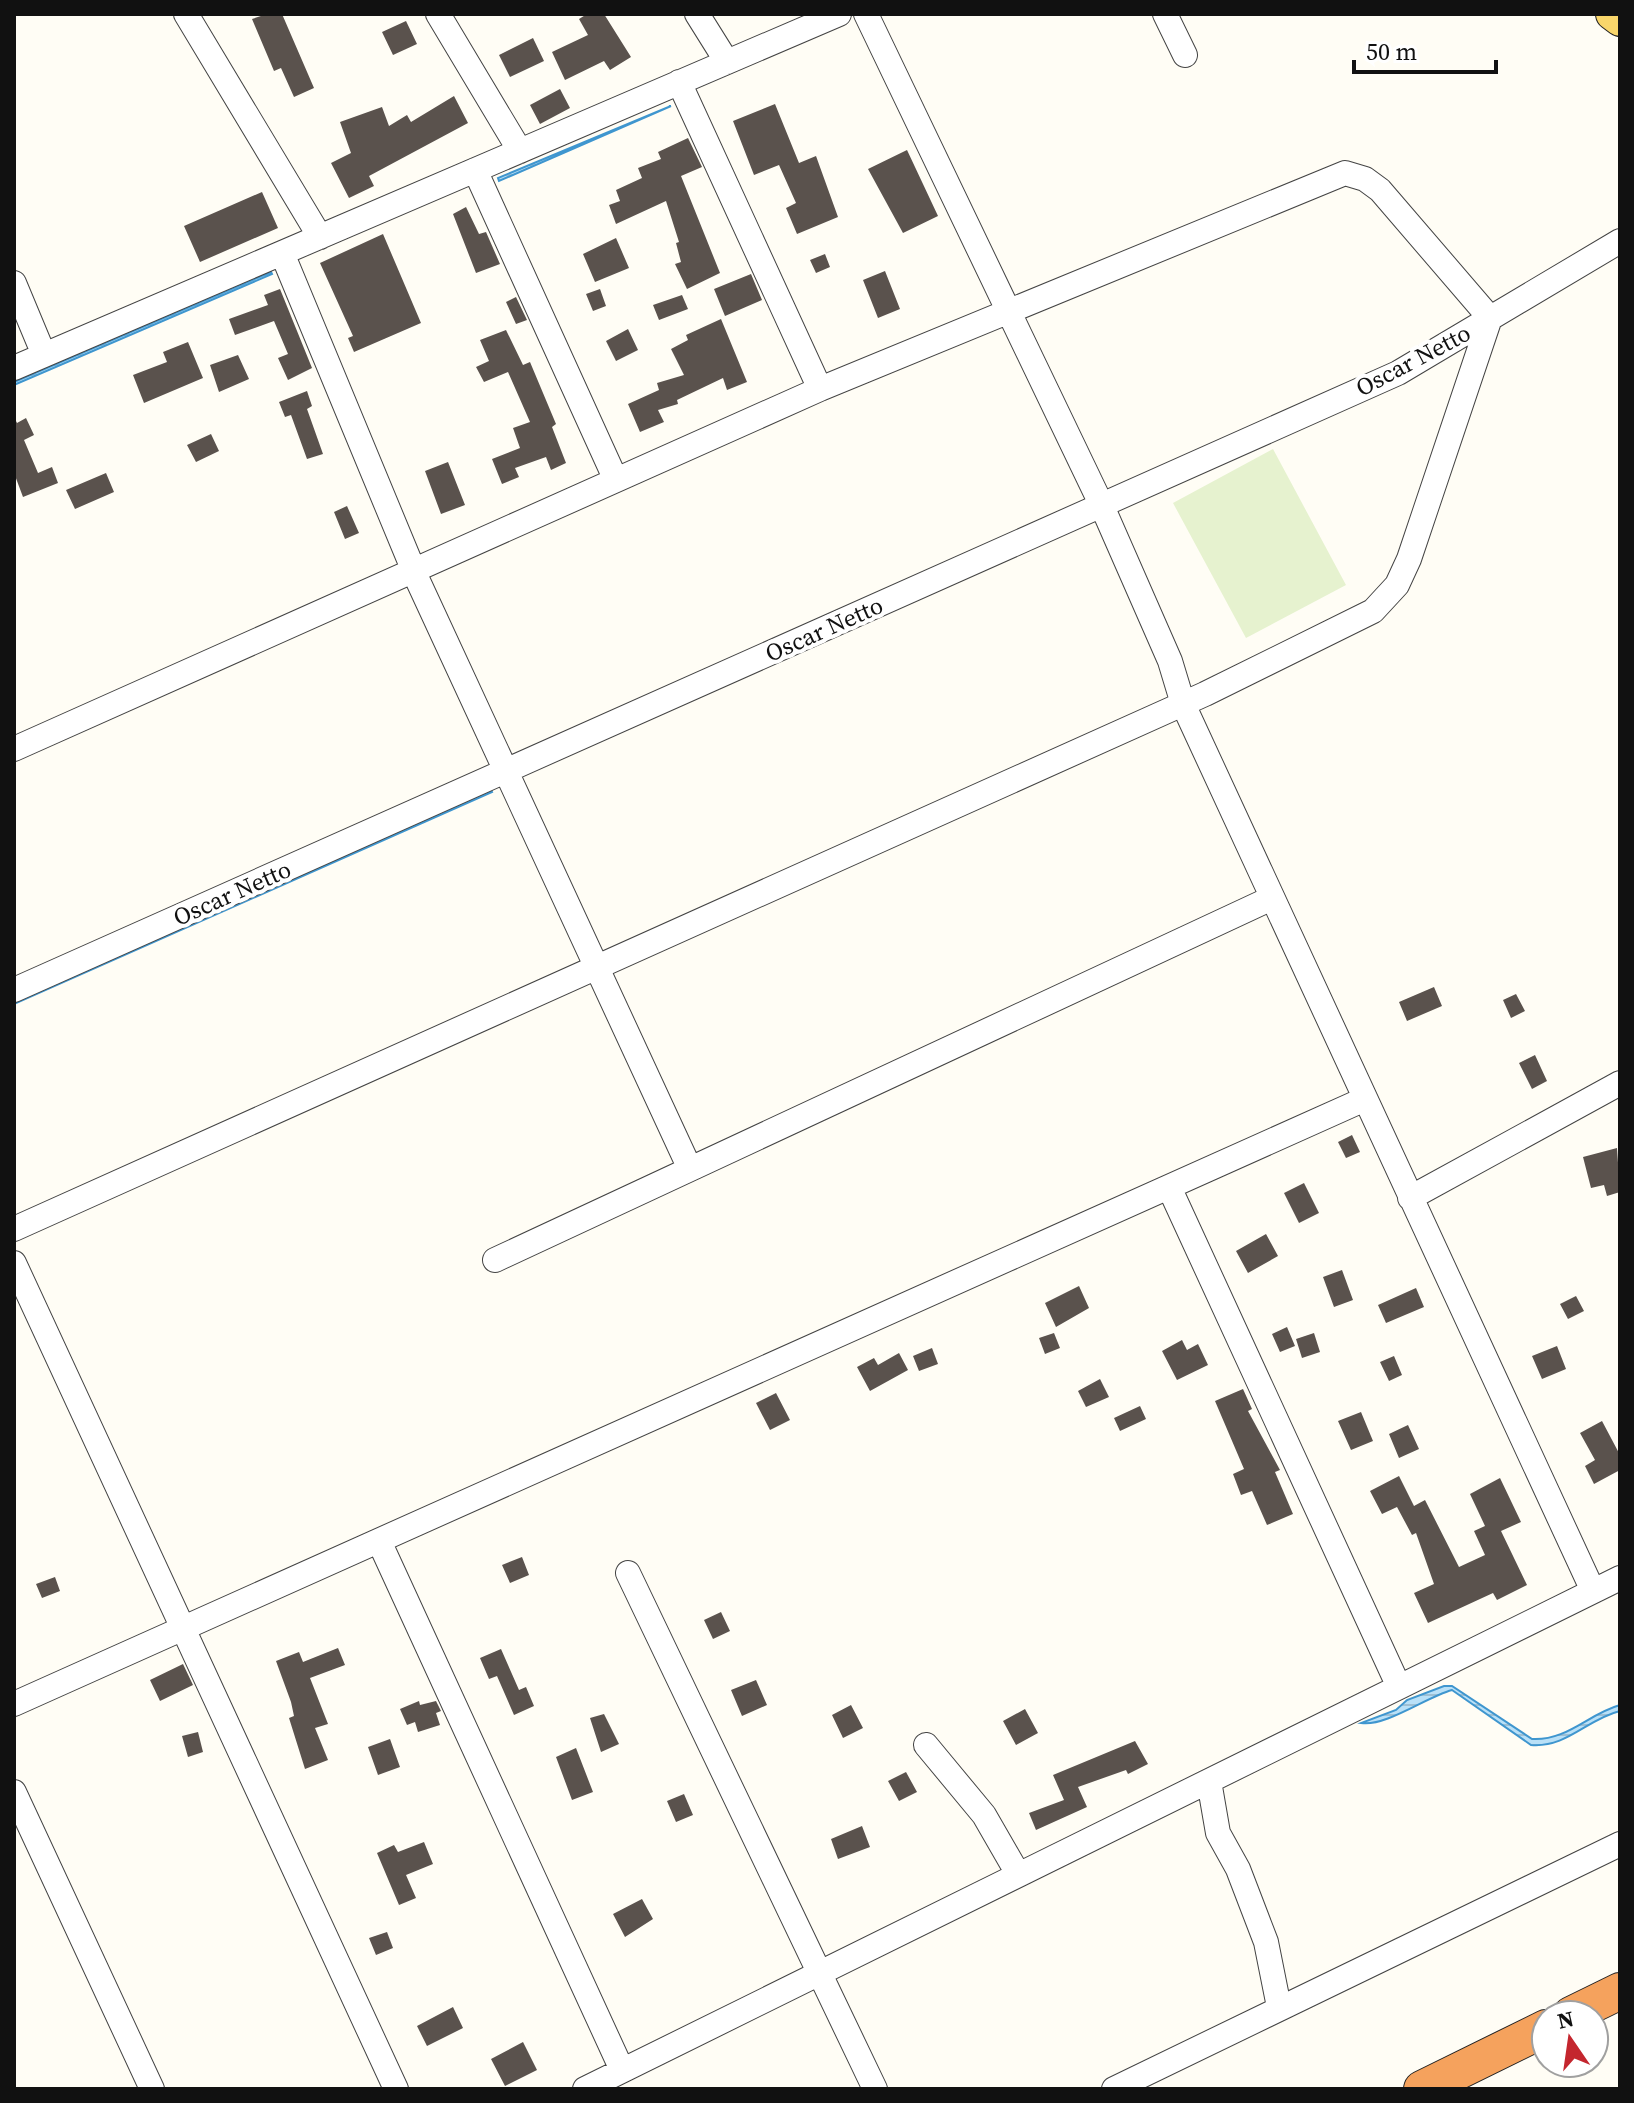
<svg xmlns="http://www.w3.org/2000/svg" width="1634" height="2103" font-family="'Source Serif 4',serif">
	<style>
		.pitch { fill: #e6f2cf }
		.water { fill: url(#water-rules); stroke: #3f96cf; stroke-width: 2 }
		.building { fill: #5a524d }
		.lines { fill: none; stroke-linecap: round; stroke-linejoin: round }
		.minor-casing { stroke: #444; stroke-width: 26 }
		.major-casing { stroke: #222; stroke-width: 34 }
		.highway-casing { stroke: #222; stroke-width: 38 }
		.minor { stroke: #fff; stroke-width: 24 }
		.major { stroke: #f9d66b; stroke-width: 32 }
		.highway { stroke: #f5a25d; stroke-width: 36 }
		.labels { text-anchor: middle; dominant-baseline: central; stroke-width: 8; stroke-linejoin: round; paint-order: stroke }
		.street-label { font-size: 24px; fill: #111; stroke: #fff }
	</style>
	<defs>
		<pattern id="water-rules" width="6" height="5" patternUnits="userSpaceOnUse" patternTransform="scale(2)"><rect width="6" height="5" fill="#b9e0f7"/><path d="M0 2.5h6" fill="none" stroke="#9ebfd3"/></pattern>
	</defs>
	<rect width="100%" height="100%" fill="#fffdf5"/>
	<path class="pitch" d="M1273 449 1346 585 1246 638 1173 503Z"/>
	<path class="water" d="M671 106 499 181 498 178Z
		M271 272 272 274 14 385V382Z
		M491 790 492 792 14 1004V1002Z
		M1444 1686H1452L1532 1739C1567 1741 1588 1714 1620 1705V1711C1587 1719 1567 1748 1531 1745L1452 1690C1426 1697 1386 1727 1361 1723L1396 1710 1407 1700Z"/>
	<path class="building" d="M267 14H282L314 88 294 97 281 68 274 71 252 19Z
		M587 14H604L631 57 610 70 604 61 565 80 552 52 588 35 579 19Z
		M406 21 417 44 393 55 382 32Z
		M533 38 544 61 510 77 499 55Z
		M560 89 570 108 540 124 530 105Z
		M454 96 468 123 369 176 374 186 349 198 331 163 351 153 340 122 382 107 389 126 407 115 411 122Z
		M775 104 799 163 816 156 838 217 797 234 786 208 796 203 779 165 754 175 733 121Z
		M688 138 702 167 681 176 720 273 687 289 675 264 681 262 676 243 679 242 666 201 616 224 609 205 620 201 616 190 642 178 638 168 661 159 658 152Z
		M907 150 938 216 903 233 868 169Z
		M262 192 278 228 200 262 184 226Z
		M466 207 479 234 486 232 500 264 476 273 453 214Z
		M383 234 421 323 354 352 348 338 353 336 320 263Z
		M616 238 629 268 595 282 583 254Z
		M825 254 830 267 816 273 810 260Z
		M885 271 900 309 878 318 863 280Z
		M751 274 762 300 725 316 714 289Z
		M280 289 312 368 288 380 278 358 288 354 274 321 235 335 229 319 268 305 264 295Z
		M600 289 606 306 593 311 586 294Z
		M682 295 688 309 659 320 653 305Z
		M516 297 527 320 516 324 506 302Z
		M721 319 747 382 727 390 723 378 677 400 678 404 658 410 664 422 640 432 628 404 659 390 657 383 684 375 671 349 688 340 686 335Z
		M628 329 638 350 616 361 606 341Z
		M506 330 523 365 530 362 556 424 552 427 566 463 551 470 546 457 515 468 519 477 502 484 492 459 520 448 513 428 530 422 508 372 484 382 476 367 489 361 480 340Z
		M188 342 203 378 144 403 133 375 167 362 163 352Z
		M238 355 249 379 219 392 210 365Z
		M307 391 312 406 307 409 323 454 307 459 291 415 285 417 279 402Z
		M14 417 17 423 26 418 34 435 24 440 38 473 52 467 58 483 23 497 14 473Z
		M211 434 219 451 196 462 187 445Z
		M448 462 465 505 441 514 425 471Z
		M106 473 114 492 75 509 66 490Z
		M347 506 359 533 345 539 334 512Z
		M1434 987 1442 1006 1407 1021 1399 1002Z
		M1516 994 1525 1011 1511 1018 1503 1000Z
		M1535 1055 1547 1081 1532 1089 1519 1063Z
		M1352 1135 1360 1152 1346 1158 1338 1142Z
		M1617 1148 1620 1192 1607 1196 1604 1185 1591 1188 1583 1157Z
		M1304 1183 1319 1213 1299 1223 1284 1193Z
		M1266 1234 1278 1256 1248 1273 1236 1251Z
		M1342 1270 1353 1300 1334 1307 1323 1277Z
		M1079 1286 1089 1308 1056 1327 1045 1303Z
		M1416 1288 1424 1307 1386 1323 1378 1305Z
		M1576 1296 1584 1311 1568 1319 1560 1304Z
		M1287 1327 1295 1346 1280 1352 1272 1334Z
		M1054 1333 1060 1348 1045 1354 1039 1338Z
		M1314 1333 1320 1352 1302 1358 1296 1339Z
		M1182 1340 1187 1350 1198 1344 1208 1365 1177 1380 1162 1351Z
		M1557 1346 1566 1369 1542 1379 1532 1356Z
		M932 1348 938 1364 919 1371 913 1356Z
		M899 1353 908 1370 870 1391 857 1367 874 1358 878 1365Z
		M1394 1356 1402 1375 1389 1381 1380 1362Z
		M1100 1379 1109 1397 1086 1407 1078 1391Z
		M1243 1389 1252 1409 1248 1411 1280 1470 1275 1472 1293 1514 1267 1525 1252 1491 1241 1495 1233 1474 1244 1469 1215 1401Z
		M776 1393 790 1420 770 1430 756 1403Z
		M1140 1406 1146 1419 1120 1431 1114 1418Z
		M1361 1412 1373 1441 1351 1450 1338 1421Z
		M1602 1421 1620 1455V1470L1594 1484 1585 1466 1595 1460 1580 1433Z
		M1408 1425 1419 1449 1399 1458 1389 1434Z
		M1399 1476 1414 1506 1425 1500 1459 1567 1485 1555 1474 1531 1485 1526 1470 1494 1500 1478 1521 1522 1501 1531 1527 1585 1497 1600 1493 1593 1428 1623 1414 1593 1434 1584 1416 1533 1412 1535 1397 1507 1382 1514 1370 1491Z
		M522 1557 529 1575 510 1583 502 1565Z
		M55 1577 60 1591 42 1598 36 1584Z
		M721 1612 730 1631 713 1639 704 1620Z
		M338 1648 345 1665 310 1678 328 1724 315 1728 328 1760 305 1769 289 1718 294 1716 291 1702 276 1661 299 1652 303 1662Z
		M501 1649 519 1690 526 1687 534 1706 514 1715 497 1676 489 1679 480 1658Z
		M183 1664 193 1685 160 1701 150 1680Z
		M756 1680 767 1705 742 1716 731 1690Z
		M419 1701 420 1705 436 1701 441 1711 436 1713 440 1725 418 1732 415 1722 407 1725 400 1709Z
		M851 1705 863 1728 843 1738 832 1715Z
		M1025 1709 1038 1733 1016 1745 1003 1721Z
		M604 1714 619 1744 601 1752 590 1718Z
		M198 1732 203 1752 188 1757 182 1736Z
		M390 1739 400 1767 378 1775 368 1747Z
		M1135 1741 1148 1764 1128 1774 1126 1770 1078 1787 1087 1807 1036 1830 1029 1813 1064 1800 1053 1775Z
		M576 1748 593 1792 572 1800 556 1757Z
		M906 1772 917 1792 899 1801 888 1781Z
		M684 1794 693 1815 676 1822 667 1801Z
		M862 1826 870 1847 838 1859 831 1839Z
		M424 1842 433 1864 406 1875 416 1898 399 1905 377 1853 394 1845 398 1852Z
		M642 1899 653 1919 625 1937 613 1914Z
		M387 1932 393 1948 376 1955 369 1938Z
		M453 2007 463 2028 427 2046 417 2026Z
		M523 2042 537 2070 505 2086 491 2059Z"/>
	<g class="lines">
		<defs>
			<path id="minor" d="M186 14 320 237
				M438 14 520 151
				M697 14 727 62
				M866 14 1102 506 1170 661 1183 704 1593 1591
				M1165 14 1185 55
				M679 82 820 389
				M475 170 615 478
				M282 253 418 581 690 1169
				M14 283 44 355
				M14 368 839 14
				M14 749 820 389 1345 173 1365 179 1380 190 1490 318 1409 559 1397 585 1373 611 1205 694 14 1229
				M14 990 1398 373 1620 241
				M1169 1187 1399 1687
				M1410 1198 1620 1083
				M495 1260 1272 898
				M14 1263 396 2089
				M379 1541 622 2070
				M628 1573 875 2089
				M14 1704 1365 1099
				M926 1745 984 1815 1018 1874
				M1209 1781 1218 1833 1238 1869 1266 1942 1279 2007
				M14 1792 152 2089
				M585 2089 1620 1578
				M1114 2089 1620 1844"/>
			<path id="major" d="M1612 14 1620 20"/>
			<path id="highway" d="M1571 2015 1620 1991
				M1422 2089 1546 2028"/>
		</defs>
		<use href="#minor" class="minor-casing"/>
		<use href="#major" class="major-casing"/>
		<use href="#highway" class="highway-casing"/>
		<use href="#minor" class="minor"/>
		<use href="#major" class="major"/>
		<use href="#highway" class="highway"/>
	</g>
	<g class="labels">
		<g class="street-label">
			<text transform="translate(1413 360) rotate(-28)">Oscar Netto</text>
			<text transform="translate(824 629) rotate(-24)">Oscar Netto</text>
			<text transform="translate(232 893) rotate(-24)">Oscar Netto</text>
		</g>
	</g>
	<rect width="1634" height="2103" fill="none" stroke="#111111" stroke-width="32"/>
	<g transform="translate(1570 2039) rotate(347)"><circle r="38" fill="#ffffff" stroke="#a0a0a0" stroke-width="2"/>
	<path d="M0-6L14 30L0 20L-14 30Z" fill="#c4262e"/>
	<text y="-12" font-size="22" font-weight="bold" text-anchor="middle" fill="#111111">N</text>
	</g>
	<path d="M1354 60v12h142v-12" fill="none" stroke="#111111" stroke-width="4"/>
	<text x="1366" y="60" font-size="24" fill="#111111" stroke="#ffffff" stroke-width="6" paint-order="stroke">50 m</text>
</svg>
